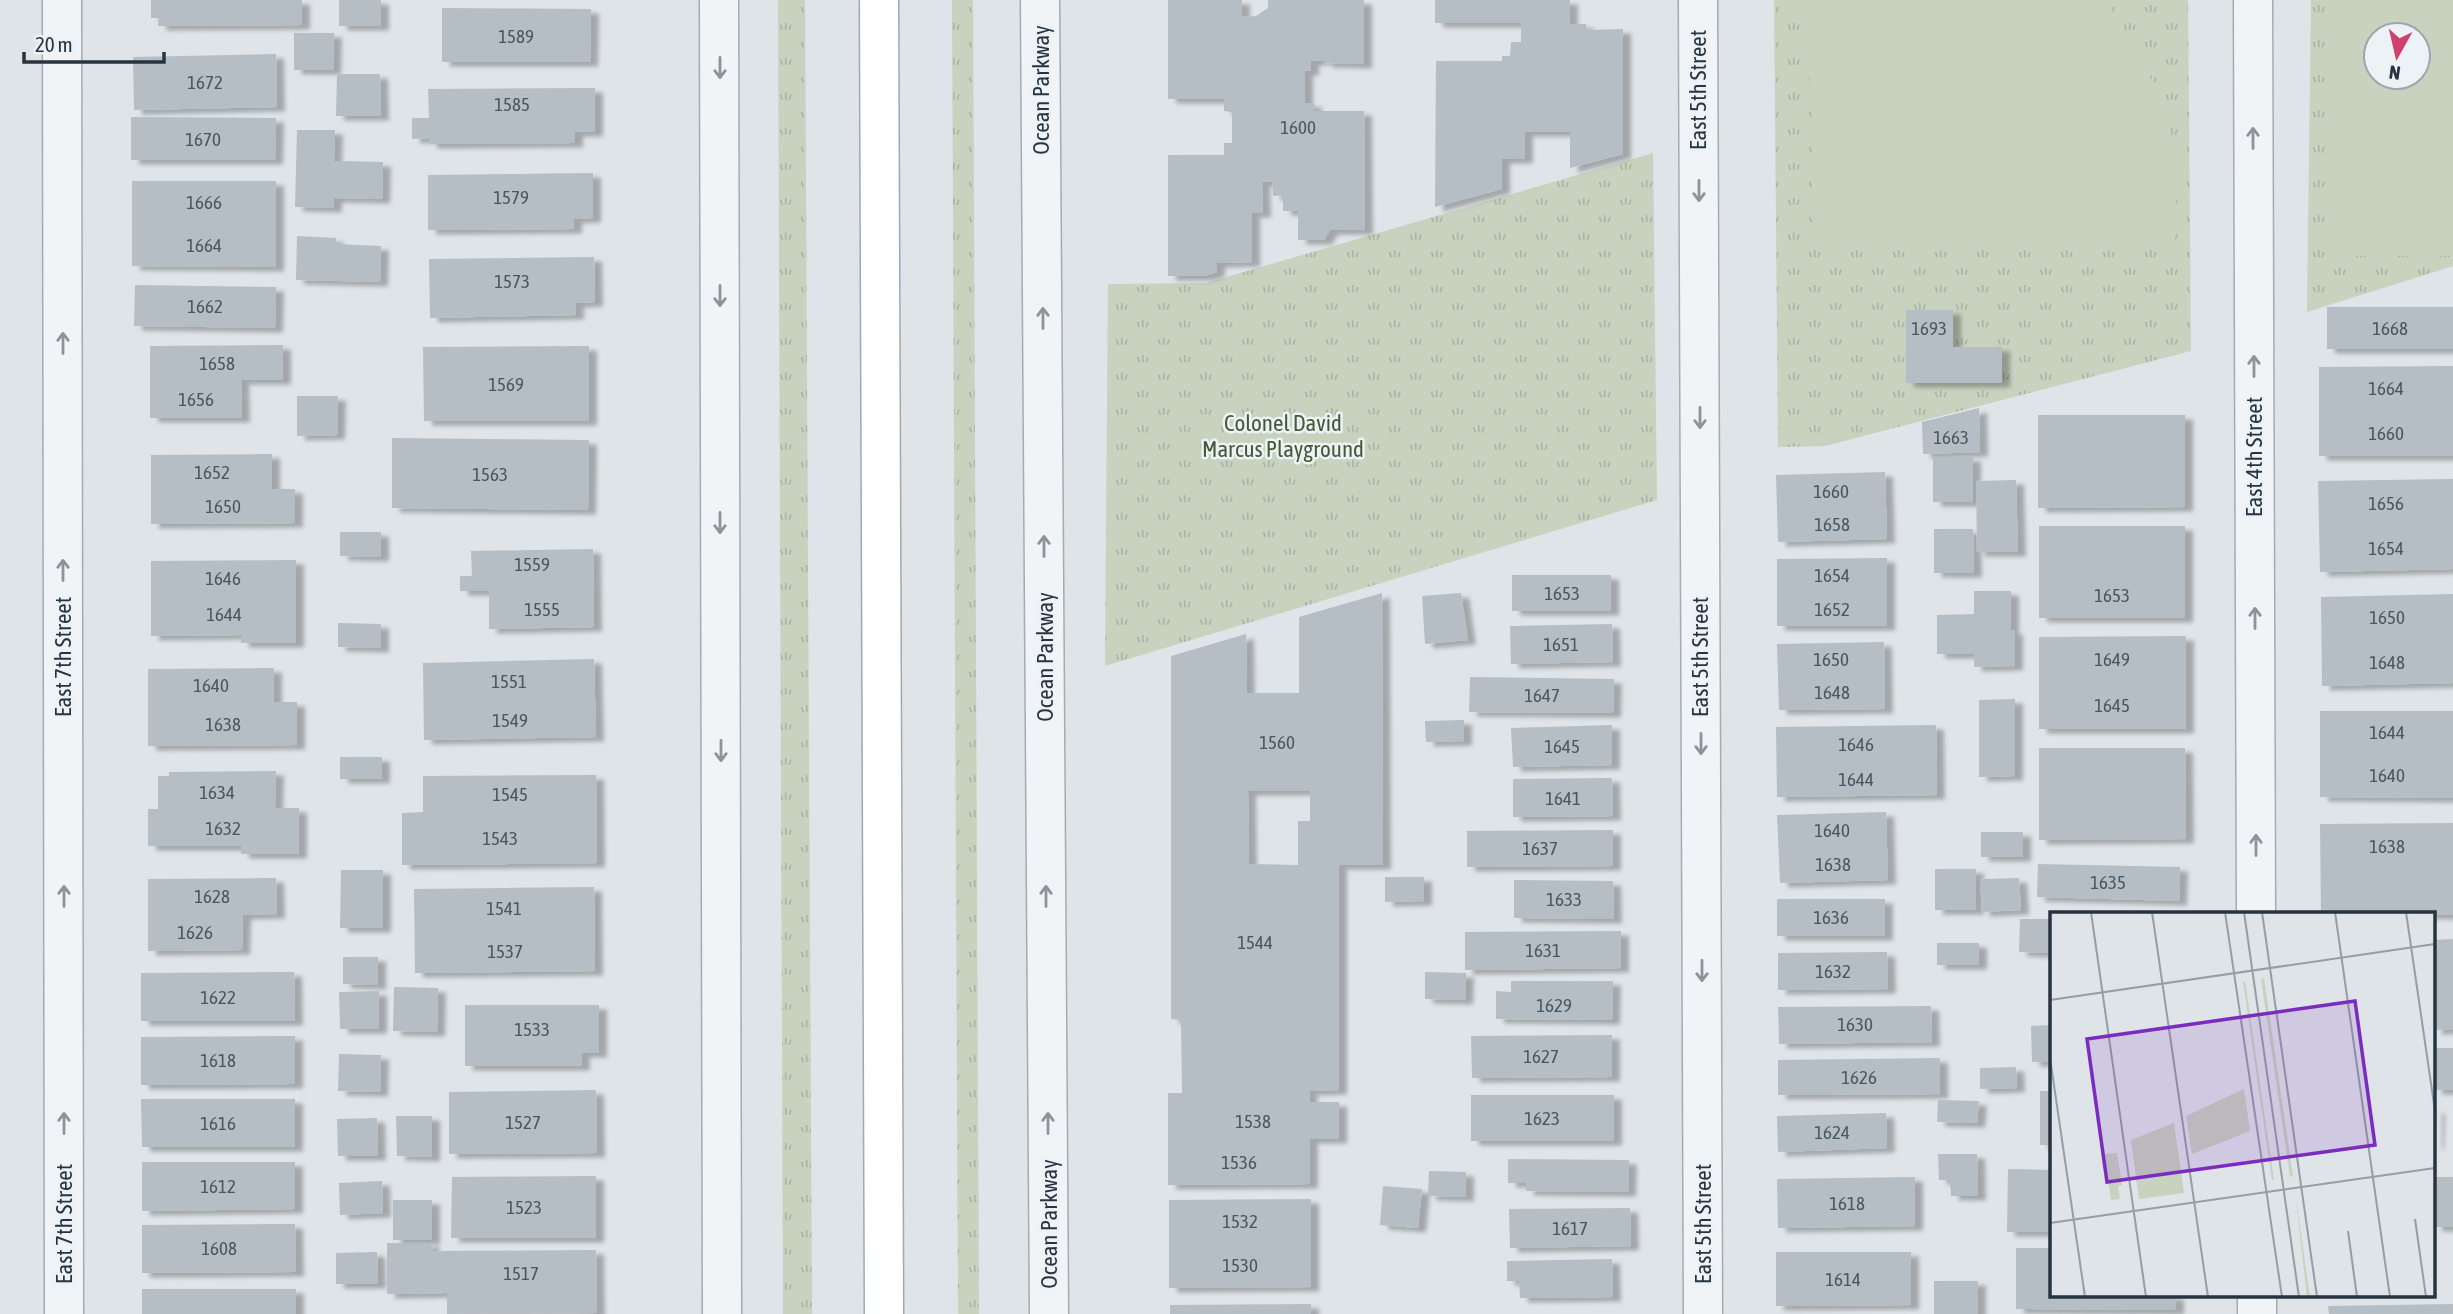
<svg xmlns="http://www.w3.org/2000/svg" width="2453" height="1314" font-family="'Asap Condensed',sans-serif">
	<style>
		.grass { fill: url(#grass-tufts); fill-rule: evenodd }
		.garden { fill: #c7d2bf; fill-rule: evenodd }
		.building { fill: #b5bec5; fill-rule: evenodd; filter: url(#shadow) }
		.lines { fill: none; stroke-linecap: round; stroke-linejoin: round }
		.minor-casing { stroke: #a3acb2; stroke-width: 41 }
		.primary-casing { stroke: #9daab4; stroke-width: 41 }
		.minor { stroke: #f1f4f6; stroke-width: 38 }
		.primary { stroke: #fff; stroke-width: 38 }
		.oneway { stroke: #8c949a }
		.labels { text-anchor: middle; dominant-baseline: central; stroke-width: 5; stroke-linejoin: round; paint-order: stroke }
		.number-label { font-size: 19px; fill: #4a5660 }
		.street-label { font-size: 23px; fill: #27343f; stroke: #edf2f6 }
		.park-label { font-size: 23px; fill: #425b34; stroke: #edf2f6 }
		.inset-road { fill: none; stroke: #959ea4; stroke-width: 2 }
		.view { fill: #7b2cbf; fill-opacity: 0.15; stroke: #7b2cbf; stroke-width: 3.5 }
		.inset-edge { fill: none; stroke: #27343f; stroke-width: 3.5 }
	</style>
	<defs>
		<pattern id="grass-tufts" width="24" height="20" patternUnits="userSpaceOnUse" patternTransform="scale(1.75)"><rect width="24" height="20" fill="#c7d2bf"/><path d="M3 7l-1-3M5 7V3M7 7l1-3M15 17l-1-3M17 17v-4M19 17l1-3" fill="none" stroke="#abb5a5"/></pattern>
		<filter id="shadow"><feDropShadow dx="8" dy="4.5" stdDeviation="2" flood-color="#0004"/></filter>
	</defs>
	<rect width="100%" height="100%" fill="#dee4e8"/>
	<path class="grass" d="M778 0H805L812 1314H783Z
		M952 0H973L979 1314H958Z
		M1774 0H2188L2191 351 1825 446 1778 447Z
		M2311 0H2453V266L2307 312ZM2376 35H2418V77H2376Z
		M1653 153 1657 500 1105 666 1108 284 1206 283Z"/>
	<path class="garden" d="M1808 0H2106L2162 98 2177 164 2175 250 1815 248Z
		M2328 0H2451V256H2326ZM2376 35H2418V77H2376Z"/>
	<path class="building" d="M151 0H302V25L158 26 159 18H151Z
		M339 0H381V26H339Z
		M1168 0H1242V17L1256 16 1268 8V0H1364V64L1324 63 1325 60 1311 61V71H1305V103H1314V111H1364L1365 230H1330L1324 240H1298V211H1283V195L1273 196 1272 181 1262 182 1263 213H1252V262L1217 263V272L1205 276H1168V155H1224V143H1232V112L1224 111V99H1168Z
		M1435 0H1570V24H1586L1587 30 1623 29V154L1570 168V132H1525V159H1502V189L1435 207 1436 61H1502V56H1510L1511 42H1521V23H1435Z
		M442 8 591 9 590 62H442Z
		M294 33H334L333 70H294Z
		M276 54 277 107 134 110 133 57Z
		M337 74H380L381 116H336Z
		M595 88V132H575V143L429 144V138L412 139V118H429L428 89Z
		M131 117 276 118 275 160H131Z
		M297 130H335L334 161 383 162 382 199 334 198V208L295 207Z
		M593 173V218L574 219V229L428 230V175Z
		M132 181H276V267L132 266Z
		M297 236 336 238V244L381 246 380 282 296 280Z
		M594 257 595 302 576 303V315L430 318 429 259Z
		M135 285 276 287 275 328 134 326Z
		M2327 307H2453V349H2327Z
		M1906 310H1953V347H2002V383H1906Z
		M283 345V380H241L242 418H150V346Z
		M589 346V421H424L423 347Z
		M2453 366V456H2319V367Z
		M297 396H338L337 435 297 436Z
		M1979 408 1980 452 1923 454 1922 422Z
		M2038 415H2185V507L2038 508Z
		M392 438 589 440 588 510 392 508Z
		M272 454V489H295V523L151 524V455Z
		M1933 457H1973V502H1933Z
		M1885 472 1887 539 1778 542 1776 475Z
		M2453 479V569L2320 572 2318 481Z
		M2016 480 2018 552H1977L1976 481Z
		M2039 526H2185V618H2039Z
		M1934 529H1973L1974 573H1934Z
		M340 532H381V557L340 556Z
		M593 549 594 627 489 629V591H460V576H472L471 551Z
		M1887 558V626H1777V559Z
		M296 560V643H241V635L151 636V561Z
		M1512 575H1611V611H1512Z
		M1974 591H2011V630H2015V666L1974 667V654H1937V615L1974 614Z
		M1382 593 1383 865H1339V1090L1309 1091 1310 1102H1339V1139H1310V1184L1168 1185V1093H1182L1181 1020 1171 1019V656L1246 634 1247 693H1299V617ZM1248 791H1310V821H1298V865L1249 864Z
		M1461 593 1468 640 1425 644 1422 596Z
		M2453 594V683L2322 686 2321 597Z
		M338 623 381 624V648L338 647Z
		M1612 624 1613 662 1511 664 1510 626Z
		M2186 636V729H2039V637Z
		M1884 642 1885 709 1779 710 1777 644Z
		M594 659 596 737 424 740 423 663Z
		M274 668V702H297V745L148 746V669Z
		M1470 677 1614 679 1613 713 1469 712Z
		M2015 699V776L1979 777V700Z
		M2320 711H2453V798L2320 797Z
		M1464 720V741L1426 742 1425 721Z
		M1612 725V765L1513 767 1511 728Z
		M1936 725 1937 795 1777 797 1776 727Z
		M2039 748H2185L2186 839 2039 840Z
		M340 757H382V779H340Z
		M276 771 275 808H299V854H241V846H148V809H158V776H169V772Z
		M596 775 597 863 402 865V813L423 812V776Z
		M1612 778 1613 816 1513 817V779Z
		M1886 812 1888 880 1780 883 1777 815Z
		M2453 823V915L2321 913 2320 824Z
		M1613 830V866L1467 867V831Z
		M1981 832H2023V857H1981Z
		M2038 864 2180 867 2179 901 2037 897Z
		M1935 869H1976V910H1935Z
		M341 870H383V928H340Z
		M1385 877H1424V901L1385 902Z
		M276 878 277 914 243 915 242 950 148 951V879Z
		M2019 878 2021 910 1982 912 1980 879Z
		M1514 880 1613 881 1614 919 1514 918Z
		M594 887 595 971 415 973 414 889Z
		M1777 899H1885V936H1777Z
		M2020 919H2052V953L2019 952Z
		M1621 931V968L1465 970V932Z
		M2453 939V1029L2434 1030V940Z
		M1937 943H1979V965H1937Z
		M1887 952 1888 989 1778 990V953Z
		M343 957H378V985L343 984Z
		M294 972 295 1021H141V973Z
		M1425 972 1466 973 1465 1000 1425 999Z
		M1511 981H1613L1612 1020 1496 1019V991L1511 992Z
		M394 987 438 988 437 1032 393 1031Z
		M379 991V1029H340L339 992Z
		M465 1005H599V1053H582V1066H465Z
		M1931 1006 1932 1042 1779 1044 1778 1007Z
		M2052 1025V1062H2032L2031 1026Z
		M1612 1035V1077L1472 1078 1471 1036Z
		M295 1036V1084L141 1085V1037Z
		M2434 1048H2453V1090H2434Z
		M339 1054 381 1055 380 1092 338 1091Z
		M1940 1058V1094L1778 1095V1060Z
		M2016 1067 2017 1088 1980 1089V1068Z
		M596 1090 597 1153 449 1154V1092Z
		M2040 1091H2052V1145H2040Z
		M1471 1095H1614V1141H1471Z
		M141 1099H295V1147H142Z
		M1938 1100 1979 1101 1977 1123 1937 1122Z
		M2434 1109H2437L2436 1145H2434Z
		M1886 1113 1887 1148 1778 1152 1777 1116Z
		M396 1116H432V1157L397 1156Z
		M377 1118 378 1156H338L337 1119Z
		M1938 1154H1977L1978 1196H1951L1950 1180H1939Z
		M1508 1159 1629 1160 1628 1192 1526 1191V1183H1508Z
		M142 1162H295V1209L142 1211Z
		M2008 1169 2052 1170V1232H2007Z
		M1429 1171 1466 1172V1197L1428 1196Z
		M596 1176V1238H451L452 1177Z
		M1915 1177V1226L1778 1228 1777 1179Z
		M2434 1177H2453V1227H2434Z
		M382 1181 383 1213 340 1215 339 1183Z
		M1383 1186 1422 1189 1418 1228 1380 1225Z
		M1311 1199V1287L1169 1288V1200Z
		M393 1200H432V1240H393Z
		M1630 1208 1631 1246 1510 1248 1509 1209Z
		M295 1224 296 1272 142 1273V1225Z
		M387 1243H431L433 1251 596 1250 597 1313 447 1314V1293L387 1294Z
		M2016 1248H2052V1295H2176V1310L2016 1309Z
		M377 1252 378 1284H336V1253Z
		M1776 1252H1911V1305L1776 1306Z
		M1612 1259 1613 1297 1520 1298 1519 1281H1507V1261Z
		M1934 1281H1978V1314H1934Z
		M142 1289H296V1314H142Z
		M1311 1304V1314H1170V1305Z
		M2453 1304V1314H2329L2328 1306Z"/>
	<g class="lines">
		<defs>
			<path id="minor" d="M62 0 64 1314
				M719 0 722 1314
				M1040 0 1049 1314
				M1698 0 1703 1314
				M2253 0 2256 913
				M2257 1295V1314"/>
			<path id="primary" d="M879 0 884 1314"/>
		</defs>
		<use href="#minor" class="minor-casing"/>
		<use href="#primary" class="primary-casing"/>
		<use href="#minor" class="minor"/>
		<use href="#primary" class="primary"/>
	</g>
	<defs><path id="oneway-shaft" d="M-6 0H5M1.5-3L5.5 0L1.5 3" fill="none" stroke-width="1.6" stroke-linecap="round" stroke-linejoin="round" transform="scale(1.75)"/></defs>
	<g class="oneway">
		<use href="#oneway-shaft" transform="translate(720 68) rotate(90)"/>
		<use href="#oneway-shaft" transform="translate(2253 138) rotate(-90)"/>
		<use href="#oneway-shaft" transform="translate(1699 191) rotate(90)"/>
		<use href="#oneway-shaft" transform="translate(720 296) rotate(90)"/>
		<use href="#oneway-shaft" transform="translate(1043 318) rotate(-90)"/>
		<use href="#oneway-shaft" transform="translate(63 343) rotate(-90)"/>
		<use href="#oneway-shaft" transform="translate(2254 366) rotate(-90)"/>
		<use href="#oneway-shaft" transform="translate(1700 418) rotate(90)"/>
		<use href="#oneway-shaft" transform="translate(720 523) rotate(90)"/>
		<use href="#oneway-shaft" transform="translate(1044 546) rotate(-90)"/>
		<use href="#oneway-shaft" transform="translate(63 570) rotate(-90)"/>
		<use href="#oneway-shaft" transform="translate(2255 618) rotate(-90)"/>
		<use href="#oneway-shaft" transform="translate(1701 744) rotate(90)"/>
		<use href="#oneway-shaft" transform="translate(721 751) rotate(90)"/>
		<use href="#oneway-shaft" transform="translate(2256 845) rotate(-90)"/>
		<use href="#oneway-shaft" transform="translate(64 896) rotate(-90)"/>
		<use href="#oneway-shaft" transform="translate(1046 896) rotate(-90)"/>
		<use href="#oneway-shaft" transform="translate(1702 971) rotate(90)"/>
		<use href="#oneway-shaft" transform="translate(64 1123) rotate(-90)"/>
		<use href="#oneway-shaft" transform="translate(1048 1123) rotate(-90)"/>
	</g>
	<g class="labels">
		<g class="number-label">
			<text x="516" y="36">1589</text>
			<text x="205" y="82">1672</text>
			<text x="512" y="104">1585</text>
			<text x="1298" y="127">1600</text>
			<text x="203" y="139">1670</text>
			<text x="511" y="197">1579</text>
			<text x="204" y="202">1666</text>
			<text x="204" y="245">1664</text>
			<text x="512" y="281">1573</text>
			<text x="205" y="306">1662</text>
			<text x="1929" y="328">1693</text>
			<text x="2390" y="328">1668</text>
			<text x="217" y="363">1658</text>
			<text x="506" y="384">1569</text>
			<text x="2386" y="388">1664</text>
			<text x="196" y="399">1656</text>
			<text x="2386" y="433">1660</text>
			<text x="1951" y="437">1663</text>
			<text x="212" y="472">1652</text>
			<text x="490" y="474">1563</text>
			<text x="1831" y="491">1660</text>
			<text x="2386" y="503">1656</text>
			<text x="223" y="506">1650</text>
			<text x="1832" y="524">1658</text>
			<text x="2386" y="548">1654</text>
			<text x="532" y="564">1559</text>
			<text x="1832" y="575">1654</text>
			<text x="223" y="578">1646</text>
			<text x="1562" y="593">1653</text>
			<text x="2112" y="595">1653</text>
			<text x="542" y="609">1555</text>
			<text x="1832" y="609">1652</text>
			<text x="224" y="614">1644</text>
			<text x="2387" y="617">1650</text>
			<text x="1561" y="644">1651</text>
			<text x="1831" y="659">1650</text>
			<text x="2112" y="659">1649</text>
			<text x="2387" y="662">1648</text>
			<text x="509" y="681">1551</text>
			<text x="211" y="685">1640</text>
			<text x="1832" y="692">1648</text>
			<text x="1542" y="695">1647</text>
			<text x="2112" y="705">1645</text>
			<text x="510" y="720">1549</text>
			<text x="223" y="724">1638</text>
			<text x="2387" y="732">1644</text>
			<text x="1277" y="742">1560</text>
			<text x="1856" y="744">1646</text>
			<text x="1562" y="746">1645</text>
			<text x="2387" y="775">1640</text>
			<text x="1856" y="779">1644</text>
			<text x="217" y="792">1634</text>
			<text x="510" y="794">1545</text>
			<text x="1563" y="798">1641</text>
			<text x="223" y="828">1632</text>
			<text x="1832" y="830">1640</text>
			<text x="500" y="838">1543</text>
			<text x="2387" y="846">1638</text>
			<text x="1540" y="848">1637</text>
			<text x="1833" y="864">1638</text>
			<text x="2108" y="882">1635</text>
			<text x="212" y="896">1628</text>
			<text x="1564" y="899">1633</text>
			<text x="504" y="908">1541</text>
			<text x="1831" y="917">1636</text>
			<text x="195" y="932">1626</text>
			<text x="1255" y="942">1544</text>
			<text x="1543" y="950">1631</text>
			<text x="505" y="951">1537</text>
			<text x="1833" y="971">1632</text>
			<text x="218" y="997">1622</text>
			<text x="1554" y="1005">1629</text>
			<text x="1855" y="1024">1630</text>
			<text x="532" y="1029">1533</text>
			<text x="1541" y="1056">1627</text>
			<text x="218" y="1060">1618</text>
			<text x="1859" y="1077">1626</text>
			<text x="1542" y="1118">1623</text>
			<text x="1253" y="1121">1538</text>
			<text x="523" y="1122">1527</text>
			<text x="218" y="1123">1616</text>
			<text x="1832" y="1132">1624</text>
			<text x="1239" y="1162">1536</text>
			<text x="218" y="1186">1612</text>
			<text x="1847" y="1203">1618</text>
			<text x="524" y="1207">1523</text>
			<text x="1240" y="1221">1532</text>
			<text x="1570" y="1228">1617</text>
			<text x="219" y="1248">1608</text>
			<text x="1240" y="1265">1530</text>
			<text x="521" y="1273">1517</text>
			<text x="1843" y="1279">1614</text>
		</g>
		<g class="street-label">
			<text transform="translate(1041 90) rotate(-90)">Ocean Parkway</text>
			<text transform="translate(1698 90) rotate(-90)">East 5th Street</text>
			<text transform="translate(2254 457) rotate(-90)">East 4th Street</text>
			<text transform="translate(63 657) rotate(-90)">East 7th Street</text>
			<text transform="translate(1045 657) rotate(-90)">Ocean Parkway</text>
			<text transform="translate(1700 657) rotate(-90)">East 5th Street</text>
			<text transform="translate(64 1224) rotate(-90)">East 7th Street</text>
			<text transform="translate(1049 1224) rotate(-90)">Ocean Parkway</text>
			<text transform="translate(1703 1224) rotate(-90)">East 5th Street</text>
		</g>
		<g class="park-label">
			<text x="1283" y="423">Colonel David<tspan x="1283" dy="26">Marcus Playground</tspan></text>
		</g>
	</g>
	<g transform="translate(2050 912)">
		<rect width="385" height="385" fill="#dee4e8"/>
		<path d="M214 66 243 264 240 265 211 67ZM195 69 224 268H222L193 70ZM194 177 200 219 142 242 136 204ZM124 211 134 281 89 287 81 228ZM246 287 260 385H257Z" fill="#c7d2bf"/>
		<path d="M123 234 130 277 111 276 98 269 85 248 84 239ZM67 241 72 273 68 274 70 287 61 288 54 242Z" fill="#c7d2bf"/>
		<path class="inset-road" d="M41 0 96 385M102 0 158 385M175 0 232 385M194 0 249 385M212 0 267 385M285 0 340 385M356 0 385 199M0 88 385 32M0 146 35 385M365 307 376 385M0 311 385 256M298 319 307 385"/>
		<path class="view" d="M305 89 325 233 57 270 37 127Z"/>
		<rect width="385" height="385" class="inset-edge"/>
	</g>
	<g transform="translate(2397 56) rotate(188)"><circle r="33" fill="#edf2f6" stroke="#9ea6ad" stroke-width="2"/>
	<path d="M0-5L12 26L0 18L-12 26Z" fill="#d13f6d"/>
	<text y="-10" font-size="19" font-weight="bold" text-anchor="middle" fill="#27343f">N</text>
	</g>
	<path d="M24 52v10h140v-10" fill="none" stroke="#27343f" stroke-width="3.5"/>
	<text x="35" y="52" font-size="21" fill="#27343f" stroke="#edf2f6" stroke-width="5" paint-order="stroke">20 m</text>
</svg>
